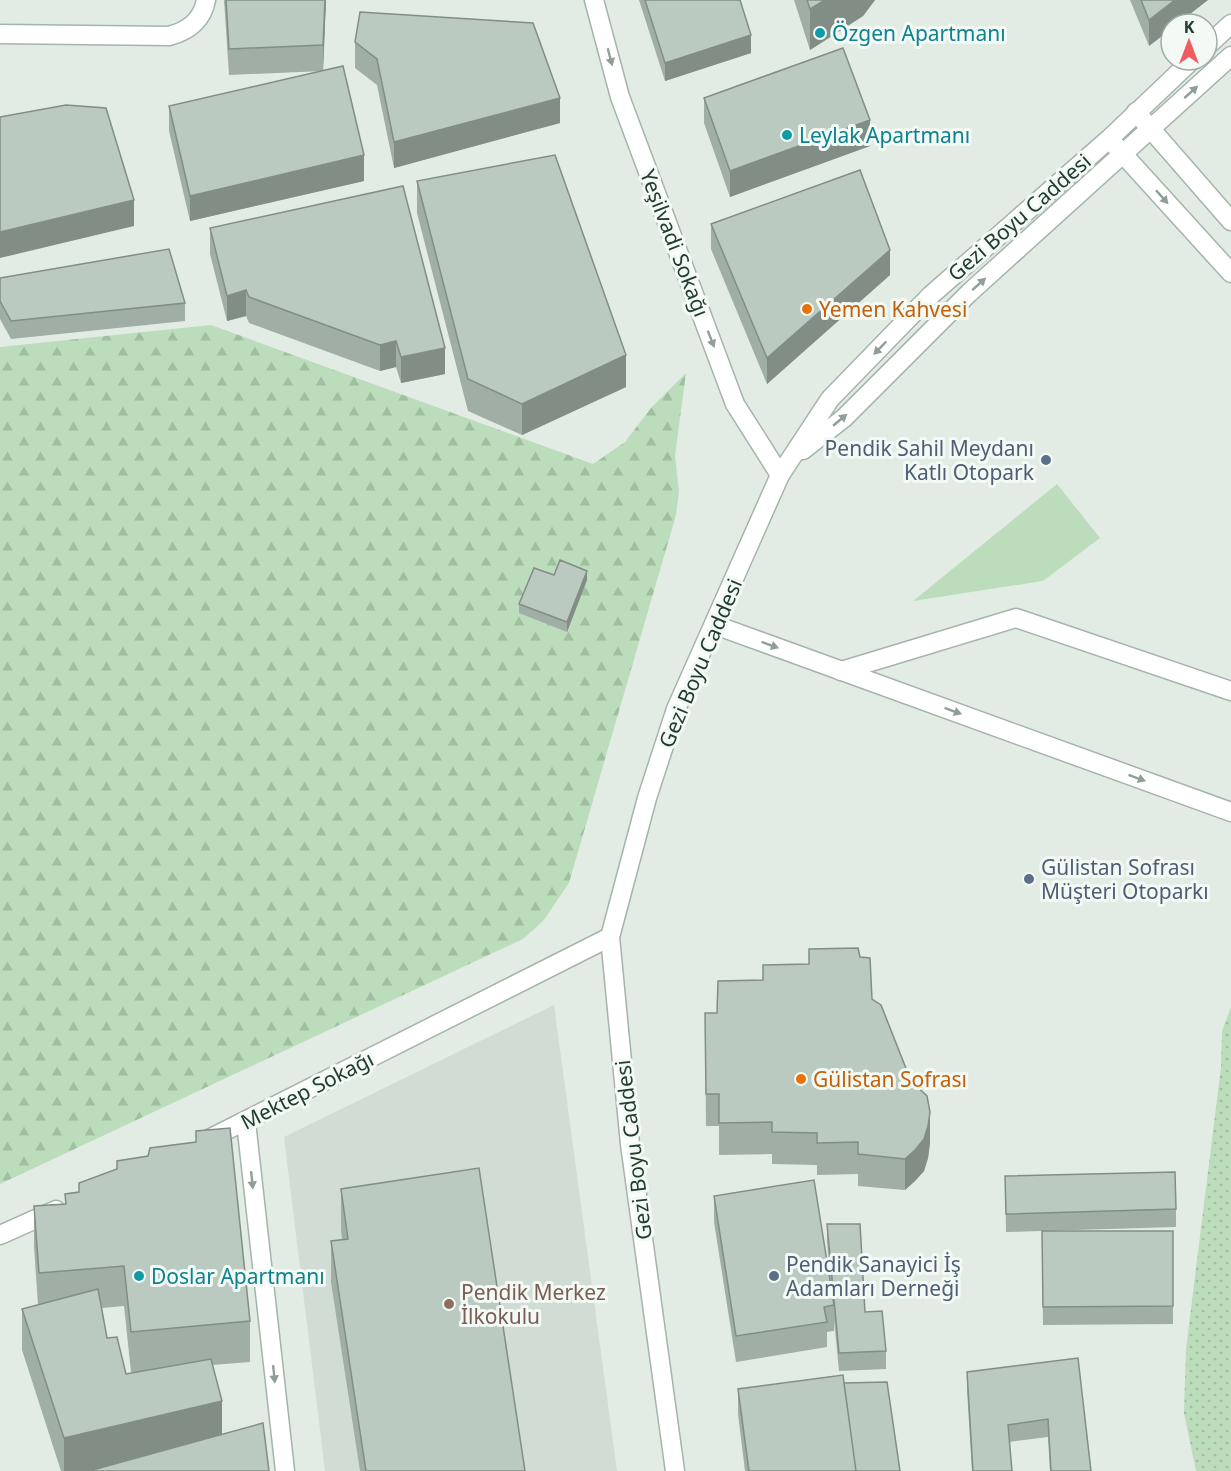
<svg xmlns="http://www.w3.org/2000/svg" width="1231" height="1471" font-family="'Noto Sans',sans-serif">
	<style>
		.built { fill: #d0dcd4 }
		.grass { fill: #bdb }
		.forest { fill: url(#forest-firs) }
		.park { fill: url(#park-dots) }
		.lines { fill: none; stroke-linecap: round; stroke-linejoin: round }
		.service-casing { stroke: #a5b4ab; stroke-width: 21 }
		.minor-casing { stroke: #a5b4ab; stroke-width: 21 }
		.tertiary-casing { stroke: #a5b4ab; stroke-width: 21 }
		.service { stroke: #fff; stroke-width: 18 }
		.minor { stroke: #fff; stroke-width: 18 }
		.tertiary { stroke: #fff; stroke-width: 18 }
		.wall { fill: #a0aea5; fill-rule: evenodd }
		.shaded-wall { fill: #828d86 }
		.building { fill: #bacac0; stroke: #828d86; stroke-width: 1.5 }
		.oneway { fill: #909e97 }
		.culture-dot { fill: #0f9aa8; stroke: #f3f9f4; stroke-width: 2 }
		.food-dot { fill: #e8710a; stroke: #f3f9f4; stroke-width: 2 }
		.service-dot { fill: #5c6f8a; stroke: #f3f9f4; stroke-width: 2 }
		.education-dot { fill: #8d6e63; stroke: #f3f9f4; stroke-width: 2 }
		.labels { text-anchor: middle; dominant-baseline: central; stroke-width: 6; stroke-linejoin: round; paint-order: stroke }
		.culture-label { font-size: 21px; fill: #0d838f; stroke: #f3f9f4; text-anchor: start }
		.street-label { font-size: 21px; fill: #223d2f; stroke: #f3f9f4 }
		.food-label { font-size: 21px; fill: #c56008; stroke: #f3f9f4; text-anchor: start }
		.service-label { font-size: 21px; fill: #4e5e75; stroke: #f3f9f4; text-anchor: start }
		.education-label { font-size: 21px; fill: #785e54; stroke: #f3f9f4; text-anchor: start }
	</style>
	<defs>
		<pattern id="forest-firs" width="22" height="20" patternUnits="userSpaceOnUse" patternTransform="scale(1.5)"><rect width="22" height="20" fill="#bdb"/><path d="M5 1l3.5 6h-7zM16 11l3.5 6h-7z" fill="#a0bfa1"/></pattern>
		<pattern id="park-dots" width="8" height="8" patternUnits="userSpaceOnUse" patternTransform="scale(1.5)"><rect width="8" height="8" fill="#bdb"/><path d="M2 2h.1M6 6h.1" fill="none" stroke="#a0bfa1" stroke-width="1.8" stroke-linecap="round"/></pattern>
	</defs>
	<rect width="100%" height="100%" fill="#e2ece5"/>
	<path class="built" d="M554 1005 617 1471H325L284 1137Z"/>
	<path class="grass" d="M1057 484 1100 538 1043 581 913 601Z"/>
	<path class="forest" d="M211 325 593 464 625 442 651 408 686 373 675 456 679 491 676 515 569 883 543 921 523 939 0 1184V347Z"/>
	<path class="park" d="M1231 1007V1471H1196L1184 1413 1186 1349 1221 1067 1222 1031Z"/>
	<g class="lines">
		<defs>
			<path id="service" d="M0 34 169 36C188 31 202 21 206 0
				M1136 112 1231 221
				M1112 142 1231 273
				M841 671 1016 618 1231 691"/>
			<path id="minor" d="M594 0 620 97 735 404 780 475
				M715 625 1231 812
				M246 1122 285 1471
				M209 1139 610 937
				M0 1235 56 1210"/>
			<path id="tertiary" d="M1207 46 1231 24
				M803 450 844 418 969 293 1231 56
				M675 1471 630 1144 610 937 647 798 676 709 780 475 830 399 930 296 1109 139 1192 60"/>
		</defs>
		<use href="#service" class="service-casing"/>
		<use href="#minor" class="minor-casing"/>
		<use href="#tertiary" class="tertiary-casing"/>
		<use href="#service" class="service"/>
		<use href="#minor" class="minor"/>
		<use href="#tertiary" class="tertiary"/>
	</g>
	<path class="wall" d="M224 0H326L323 71 364 181 190 221 169 131V106L323 71 229 75Z
		M639 0H740L751 53 665 81Z
		M794 0H875L863 16 810 50Z
		M1130 0H1208L1177 24H1171V29L1149 46Z
		M355 42 560 123 394 168 377 85 355 68Z
		M704 98 870 146 730 197 704 123Z
		M417 181 626 387 522 435 468 411 417 213Z
		M403 186 445 374 401 383 396 367 380 371 249 323 246 316 227 321 210 254V228Z
		M711 224 890 275 767 384 711 249Z
		M0 278 185 303V321L11 339 0 319Z
		M554 575 587 580 567 632 519 613V604Z
		M860 957 872 999 930 1143 928 1158 924 1171 915 1181 905 1190 858 1186V1174L817 1175V1165L772 1164V1154L719 1155V1126H706L705 1013H717L763 980 809 964Z
		M196 1131 250 1321V1362L212 1365 222 1434 269 1471H61L22 1350V1309L38 1305 34 1246V1206L65 1204V1194L79 1192 117 1169 148 1156 196 1142ZM124 1306 131 1372H139L126 1374 107 1338 102 1308Z
		M1005 1176 1176 1209V1227L1006 1232Z
		M341 1189 525 1471H360L331 1282V1241L342 1240 341 1229Z
		M714 1196 831 1285 827 1242V1224L865 1312 886 1351V1369L839 1371 834 1320V1331L827 1332V1347L736 1362 714 1222Z
		M1042 1231H1173V1324L1043 1325Z
		M1078 1358 1091 1471H1050L1048 1437 1009 1442 1012 1471H972L967 1390V1372Z
		M844 1383 900 1471H745L738 1414V1389Z"/>
	<path class="shaded-wall" d="M325 0H326L323 71V45Z
		M825 0H875L863 16 810 50V9Z
		M1175 0H1208L1177 24H1171V29L1149 46V20Z
		M751 35V53L665 81V63Z
		M560 98V123L394 168V142Z
		M870 120V146L730 197V171Z
		M364 155V181L190 221V196Z
		M134 200V226L0 258V232Z
		M890 250V275L767 384V358Z
		M246 290V316L227 321V296Z
		M396 341V367L380 371V345Z
		M445 348V374L401 383V357Z
		M626 355V387L522 435V404Z
		M587 571V580L567 632V622Z
		M930 1112V1143L928 1158 924 1171 915 1181 905 1190V1159Z
		M222 1401V1441L97 1471H64V1438Z"/>
	<path class="building" d="M226 0H325L323 45 229 49Z
		M645 0H740L751 35 665 63Z
		M807 0H825L810 9Z
		M1141 0H1175L1149 20Z
		M360 12 533 23 560 98 394 142 377 59 355 42Z
		M843 48 870 120 730 171 704 98Z
		M343 66 364 155 190 196 169 106Z
		M66 105 106 108 134 200 0 232V117Z
		M555 155 626 355 522 404 468 379 417 181Z
		M860 170 890 250 767 358 711 224Z
		M403 186 445 348 401 357 396 341 380 345 249 297 246 290 227 296 210 228Z
		M169 249 185 303 11 321 0 301V278Z
		M560 560 587 571 567 622 519 604 534 568 554 575Z
		M858 948 860 957 870 958 872 999 881 1005 911 1081 927 1096 930 1112 928 1126 924 1139 915 1150 905 1159 858 1154V1142L817 1143V1133L772 1132V1122L719 1123V1094H706L705 1013H717L718 981 763 980V965L809 964V949Z
		M230 1128 250 1321 131 1332 124 1266 39 1273 34 1206 66 1204 65 1194 79 1192V1183L117 1169V1161L148 1156 150 1148 196 1142V1131Z
		M479 1168 525 1471H366L331 1241 348 1239 341 1189Z
		M1175 1172 1176 1209 1006 1214 1005 1176Z
		M814 1180 834 1305 824 1307 827 1322 736 1336 714 1196Z
		M827 1224H860L865 1312 882 1311 886 1351 839 1353Z
		M1042 1231H1173V1306L1043 1307Z
		M98 1289 107 1338 117 1337 126 1374 211 1359 222 1401 64 1438 22 1309Z
		M1078 1358 1091 1471H1051L1048 1419 1008 1425 1012 1471H973L967 1372Z
		M843 1375 856 1471H749L738 1389Z
		M887 1382 900 1471H856L844 1383Z
		M263 1423 269 1471H89Z"/>
	<defs><path id="oneway-solid" d="M-6-.8H1V-3.2L6.5 0L1 3.2V.8H-6Z" transform="scale(1.5)"/></defs>
	<g class="oneway">
		<use href="#oneway-solid" transform="translate(610 57) rotate(75)"/>
		<use href="#oneway-solid" transform="translate(1191 92) rotate(-42)"/>
		<use href="#oneway-solid" transform="translate(1162 197) rotate(48)"/>
		<use href="#oneway-solid" transform="translate(979 284) rotate(-42)"/>
		<use href="#oneway-solid" transform="translate(711 339) rotate(69)"/>
		<use href="#oneway-solid" transform="translate(880 348) rotate(134)"/>
		<use href="#oneway-solid" transform="translate(840 420) rotate(-40)"/>
		<use href="#oneway-solid" transform="translate(770 645) rotate(20)"/>
		<use href="#oneway-solid" transform="translate(953 711) rotate(20)"/>
		<use href="#oneway-solid" transform="translate(1137 778) rotate(20)"/>
		<use href="#oneway-solid" transform="translate(252 1180) rotate(84)"/>
		<use href="#oneway-solid" transform="translate(274 1374) rotate(84)"/>
	</g>
	<g class="culture-dot">
		<circle cx="820" cy="33" r="6"/>
		<circle cx="787" cy="135" r="6"/>
		<circle cx="139" cy="1276" r="6"/>
	</g>
	<g class="food-dot">
		<circle cx="807" cy="309" r="6"/>
		<circle cx="801" cy="1079" r="6"/>
	</g>
	<g class="service-dot">
		<circle cx="1046" cy="460" r="6"/>
		<circle cx="1029" cy="879" r="6"/>
		<circle cx="774" cy="1276" r="6"/>
	</g>
	<circle class="education-dot" cx="449" cy="1304" r="6"/>
	<g class="labels">
		<g class="culture-label">
			<text x="832" y="33">Özgen Apartmanı</text>
			<text x="799" y="135">Leylak Apartmanı</text>
			<text x="151" y="1276">Doslar Apartmanı</text>
		</g>
		<g class="street-label">
			<text transform="translate(1019 217) rotate(-41)">Gezi Boyu Caddesi</text>
			<text transform="translate(675 243) rotate(69)">Yeşilvadi Sokağı</text>
			<text transform="translate(700 663) rotate(-67)">Gezi Boyu Caddesi</text>
			<text transform="translate(307 1090) rotate(-27)">Mektep Sokağı</text>
			<text transform="translate(633 1150) rotate(-97)">Gezi Boyu Caddesi</text>
		</g>
		<g class="food-label">
			<text x="819" y="309">Yemen Kahvesi</text>
			<text x="813" y="1079">Gülistan Sofrası</text>
		</g>
		<g class="service-label">
			<text x="1034" y="448" text-anchor="end">Pendik Sahil Meydanı<tspan x="1034" dy="24">Katlı Otopark</tspan></text>
			<text x="1041" y="867">Gülistan Sofrası<tspan x="1041" dy="24">Müşteri Otoparkı</tspan></text>
			<text x="786" y="1264">Pendik Sanayici İş<tspan x="786" dy="24">Adamları Derneği</tspan></text>
		</g>
		<g class="education-label">
			<text x="461" y="1292">Pendik Merkez<tspan x="461" dy="24">İlkokulu</tspan></text>
		</g>
	</g>
	<g transform="translate(1189 42)"><circle r="28" fill="#f3f9f4" stroke="#9faea5" stroke-width="1.5"/>
	<path d="M0-4.5L10 22L0 15L-10 22Z" fill="#f05c60"/>
	<text y="-9" font-size="16" font-weight="bold" text-anchor="middle" fill="#223d2f">K</text>
	</g>
</svg>
